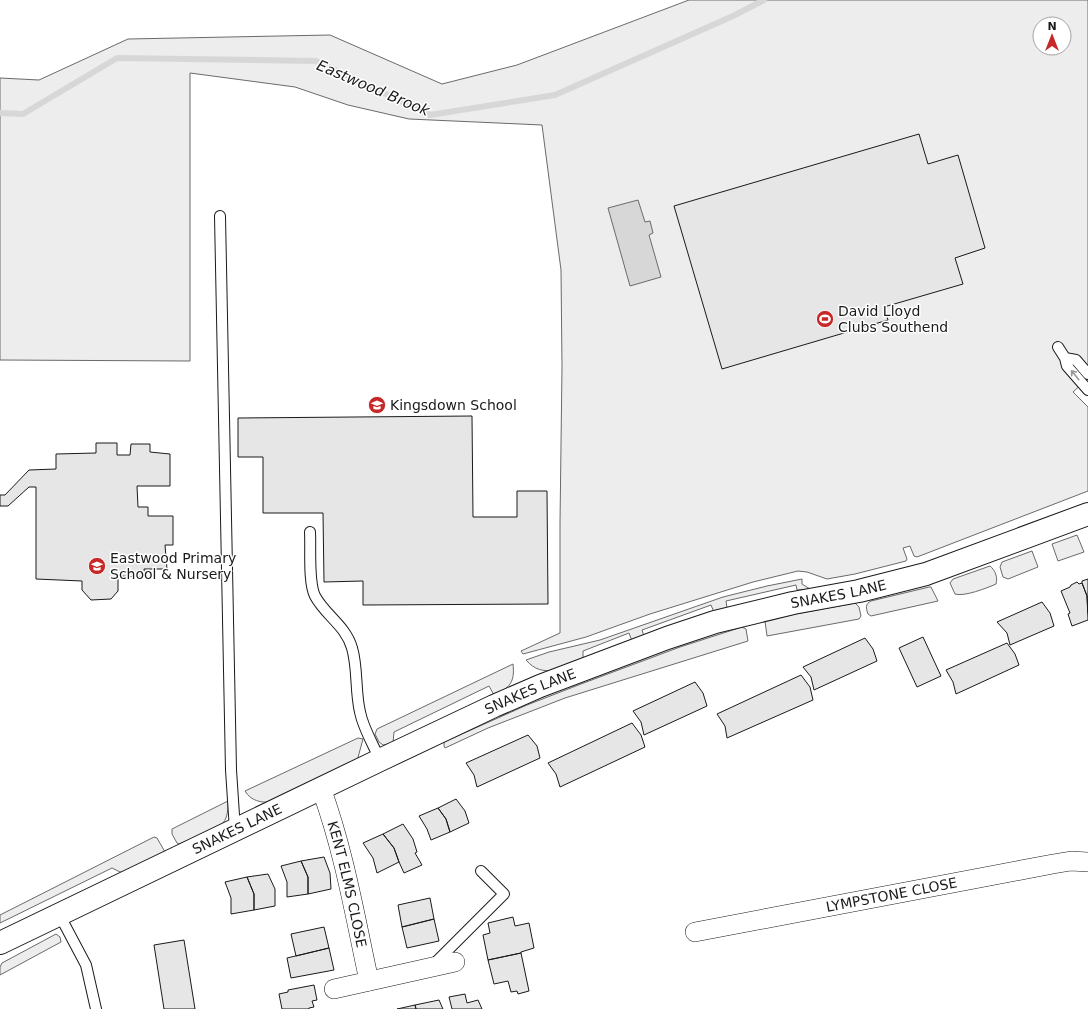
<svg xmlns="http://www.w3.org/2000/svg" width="1088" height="1009" font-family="'DejaVu Sans',sans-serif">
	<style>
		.green { fill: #ededed; stroke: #6a6a6a; fill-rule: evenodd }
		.water { fill: #d7d7d7; stroke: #6a6a6a }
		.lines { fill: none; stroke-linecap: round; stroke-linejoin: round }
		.stream { stroke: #d7d7d7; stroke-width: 6 }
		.building { fill: #e6e6e6; stroke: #1a1a1a }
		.lane-casing { stroke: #1a1a1a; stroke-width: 12 }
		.street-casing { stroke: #1a1a1a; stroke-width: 20 }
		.secondary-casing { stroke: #1a1a1a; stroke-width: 24 }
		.lane { stroke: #fff; stroke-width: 10 }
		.street { stroke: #fff; stroke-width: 19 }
		.secondary { stroke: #fff; stroke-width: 22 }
		.oneway { stroke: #989898 }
		.labels { text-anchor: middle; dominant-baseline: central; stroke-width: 3; stroke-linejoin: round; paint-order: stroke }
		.poi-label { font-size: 14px; fill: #1a1a1a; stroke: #fff; text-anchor: start }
		.street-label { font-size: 14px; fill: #1a1a1a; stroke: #fff }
		.water-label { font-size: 15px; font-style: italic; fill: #1a1a1a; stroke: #fff }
	</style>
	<rect width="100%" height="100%" fill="#fff"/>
	<path class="green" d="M689 0H1088V378L1073 392 1088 407V491L917 557 914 556 910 546 903 548 907 559 906 561 855 574 827 579 807 572 798 571 753 582 650 614 586 637 523 654 521 651 560 633V524L562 367 561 270 542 125 409 119 348 105 295 87 190 73V361L0 360V78L39 80 128 39 330 35 442 84 517 65ZM1040 24H1064V48H1040Z
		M1077 535 1084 552 1058 561 1052 544Z
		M1032 551 1038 567 1008 579 1003 577 1000 567 1002 562Z
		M990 566C995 570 998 577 996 584 987 588 964 597 955 594L950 583 953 579Z
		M802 579V584L810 589 797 590 796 585 726 601 727 608 714 612 711 605 642 630 644 636 632 641 629 633 583 651V660C563 667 543 680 526 660L549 652 600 640 723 597 767 586Z
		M929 587H931L938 601 871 616 868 614C866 608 865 604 871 601Z
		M855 603 859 607 861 616 859 619 767 636 765 621 769 619Z
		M742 627 746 629 748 641 565 698 488 728 445 748 444 746V742L527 705 581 684 680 647Z
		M513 664C515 682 510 688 494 695L489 686 394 732 393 743 383 745 379 742 375 734 377 729Z
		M358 738 363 739 357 761 272 802C261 803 251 801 245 791Z
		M228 801C228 808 228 817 223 823 217 830 189 840 179 844L177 843 172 834V829Z
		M154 837 157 838 165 852 123 872H120L112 868 0 923V915Z
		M56 934 60 937 61 942 0 975V967L2 963Z"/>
	<path class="water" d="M638 200 645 222 650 221 653 233 649 235 661 277 630 286 608 208Z"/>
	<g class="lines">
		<path class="stream" d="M0 113 23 114 117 58 316 61 430 115 555 95 733 16 764 0"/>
	</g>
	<path class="building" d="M919 134 928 164 958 155 985 248 955 258 963 284 884 307 888 320 722 369 674 206Z
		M472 416 473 517H517V491H547L548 604 363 605V581L324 582 323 513H263V457H238V418Z
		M96 443H117V455H130L131 444H150V452L170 454V486H137L138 507H148V516H173V545H165L167 569H144L145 577 118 576V591L111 599 91 600 82 590V581L36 579V487H29L8 506H0V495H5L29 470 56 469V454L96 453Z
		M1088 579V613L1087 596 1082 583V581Z
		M1077 582 1079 584 1082 583 1087 596 1088 620 1072 626 1068 614 1070 613 1061 591 1070 587 1071 585Z
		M1042 602 1050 613 1054 626 1010 645 1007 633 997 622Z
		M923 637 941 676 917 687 899 648Z
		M865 638 873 649 877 661 814 690 811 677 803 667Z
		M1007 643 1015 654 1019 665 956 694 953 682 946 670Z
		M801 675 810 687 813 700 727 738 725 726 717 714Z
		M695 682 703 693 707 706 644 735 641 722 633 711Z
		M632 723 641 735 645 747 560 787 556 774 548 763Z
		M528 735 537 746 540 758 477 787 474 775 466 763Z
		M456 799 465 811 469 823 450 832 446 819 438 808Z
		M438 808 446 819 450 832 431 840 427 829 419 816Z
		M403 824 413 839 417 852 415 853 422 865 404 873 399 862 394 848 383 834Z
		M383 834 394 848 399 862 377 873 373 858 363 843Z
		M324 857 330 873 331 889 308 894V877L301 861Z
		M301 861 308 877V894L287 897V882L281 866Z
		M268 874 275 889V906L254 910V894L247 877Z
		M247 877 254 894V910L231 914V898L225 882Z
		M430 898 434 919 402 927 398 905Z
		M513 917 515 926 529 923 534 948 521 952V953L488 960 483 935 490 933 488 923Z
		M434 919 439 941 407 948 402 927Z
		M324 927 329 948 296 956 291 934Z
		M184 940 195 1009H164L154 945Z
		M329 948 334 970 291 978 287 958Z
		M521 953 529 991 518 994 517 991 511 992 508 981 494 984 488 960Z
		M314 985 317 1000 312 1001 314 1007 309 1008V1009H282L279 994 288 992V990Z
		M465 994 467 1003 478 1000 482 1009H452L449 997Z
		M439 1000 443 1009H416L415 1005Z
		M415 1005 416 1009H397Z"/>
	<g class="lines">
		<defs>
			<path id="lane" d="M220 216 231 770 235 830
				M1058 347 1065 358 1067 366 1088 390
				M1065 358 1076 360 1088 374
				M310 532C311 549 308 582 315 596 325 615 346 626 352 648 358 668 355 691 360 712 363 728 373 744 380 760
				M59 914 86 965 96 1009
				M434 964 504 894 481 871"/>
			<g id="street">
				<path id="s1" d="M321 788C344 851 355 916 369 981"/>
				<path id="s2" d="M695 932 1053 864 1071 861 1088 862"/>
				<path d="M334 989 455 962"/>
			</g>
			<g id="secondary">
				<path id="s3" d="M0 943 380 760 494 706 540 686 667 638 715 622 793 603 859 591 926 574 1088 514"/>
			</g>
		</defs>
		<use href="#lane" class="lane-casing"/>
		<use href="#street" class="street-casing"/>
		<use href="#secondary" class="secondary-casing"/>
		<use href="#lane" class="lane"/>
		<use href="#street" class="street"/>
		<use href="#secondary" class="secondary"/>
	</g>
	<defs><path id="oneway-shaft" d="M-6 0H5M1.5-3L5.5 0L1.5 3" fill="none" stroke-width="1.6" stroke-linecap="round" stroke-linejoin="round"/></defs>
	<use class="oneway" href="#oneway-shaft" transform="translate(1075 375) rotate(-129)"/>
	<defs>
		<symbol id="stadium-disc" viewBox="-11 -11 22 22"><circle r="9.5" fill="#c62828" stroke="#fff"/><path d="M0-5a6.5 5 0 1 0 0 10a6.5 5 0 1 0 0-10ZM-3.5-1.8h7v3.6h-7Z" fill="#fff"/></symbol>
		<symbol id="school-disc" viewBox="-11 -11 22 22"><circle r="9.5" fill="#c62828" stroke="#fff"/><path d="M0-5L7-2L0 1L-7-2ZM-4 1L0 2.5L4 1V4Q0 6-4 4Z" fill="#fff"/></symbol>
	</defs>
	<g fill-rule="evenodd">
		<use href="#stadium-disc" x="815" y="309" width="20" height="20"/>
		<use href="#school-disc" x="367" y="395" width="20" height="20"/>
		<use href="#school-disc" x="87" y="556" width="20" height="20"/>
	</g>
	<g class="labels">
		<g class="poi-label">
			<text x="838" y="311">David Lloyd<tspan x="838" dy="16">Clubs Southend</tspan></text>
			<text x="390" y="405">Kingsdown School</text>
			<text x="110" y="558">Eastwood Primary<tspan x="110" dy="16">School &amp; Nursery</tspan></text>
		</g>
		<g class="street-label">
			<text stroke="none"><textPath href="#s3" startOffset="911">SNAKES LANE</textPath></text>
			<text stroke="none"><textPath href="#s3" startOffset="587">SNAKES LANE</textPath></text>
			<text stroke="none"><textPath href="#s3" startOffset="263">SNAKES LANE</textPath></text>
			<text stroke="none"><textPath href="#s1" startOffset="100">KENT ELMS CLOSE</textPath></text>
			<text stroke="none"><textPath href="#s2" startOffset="200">LYMPSTONE CLOSE</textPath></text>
		</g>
		<g class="water-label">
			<text transform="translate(373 88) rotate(23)">Eastwood Brook</text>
		</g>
	</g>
	<g transform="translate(1052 36)"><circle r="19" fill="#ffffff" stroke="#a3a3a3"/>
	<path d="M0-3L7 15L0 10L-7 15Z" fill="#c62828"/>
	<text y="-6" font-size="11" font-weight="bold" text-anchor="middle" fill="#1a1a1a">N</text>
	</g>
</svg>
